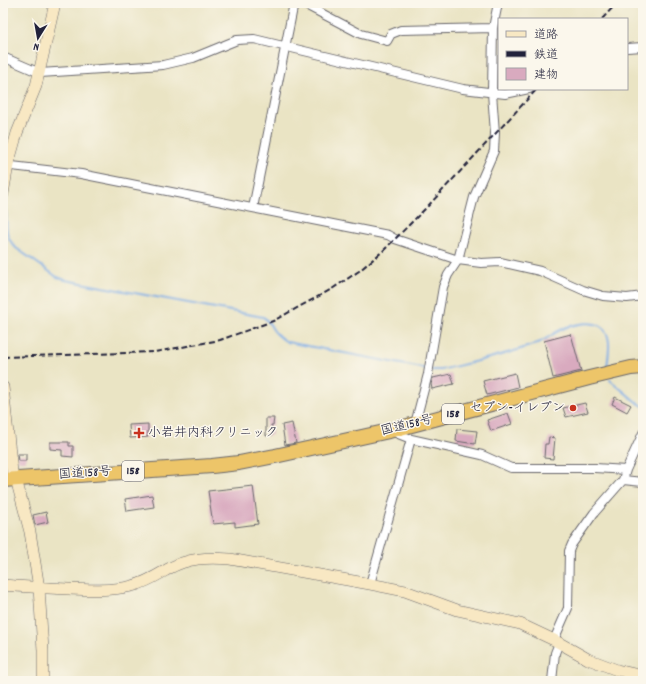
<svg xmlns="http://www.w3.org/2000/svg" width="646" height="684" font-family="Dekko,'Klee One',sans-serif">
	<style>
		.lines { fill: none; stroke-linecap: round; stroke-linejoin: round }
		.stream { stroke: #7aabe5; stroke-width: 2 }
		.building { fill: #d9aabf }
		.street-casing { stroke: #68666b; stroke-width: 10 }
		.secondary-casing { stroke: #68666b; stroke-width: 12 }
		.highway-casing { stroke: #68666b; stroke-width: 16 }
		.street { stroke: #fff; stroke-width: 8 }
		.secondary { stroke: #f8e8c3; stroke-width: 11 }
		.highway { stroke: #edc569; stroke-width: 14 }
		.rail { stroke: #22223b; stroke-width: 2; stroke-dasharray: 6 3; stroke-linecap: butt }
		.poi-dot { fill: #c8321e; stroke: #fbf7ec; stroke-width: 1.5 }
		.labels { text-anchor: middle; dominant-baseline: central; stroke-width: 3; stroke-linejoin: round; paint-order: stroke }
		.shield { fill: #fbf7ec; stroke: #636270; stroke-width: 1 }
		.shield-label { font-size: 12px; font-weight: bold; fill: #22223b }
		.poi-label { font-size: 13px; fill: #22223b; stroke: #fbf7ec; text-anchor: end }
		.street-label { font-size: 13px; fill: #22223b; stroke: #fbf7ec }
	</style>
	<rect width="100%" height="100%" fill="#fbf7ec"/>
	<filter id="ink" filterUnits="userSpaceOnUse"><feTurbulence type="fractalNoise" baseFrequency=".025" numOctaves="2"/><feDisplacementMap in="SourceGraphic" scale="8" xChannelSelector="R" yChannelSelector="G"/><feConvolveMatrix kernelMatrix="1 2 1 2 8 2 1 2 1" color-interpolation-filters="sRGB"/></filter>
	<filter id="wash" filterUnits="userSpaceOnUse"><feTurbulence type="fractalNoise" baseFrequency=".012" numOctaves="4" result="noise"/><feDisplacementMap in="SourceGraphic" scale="16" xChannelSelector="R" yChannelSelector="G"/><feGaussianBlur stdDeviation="0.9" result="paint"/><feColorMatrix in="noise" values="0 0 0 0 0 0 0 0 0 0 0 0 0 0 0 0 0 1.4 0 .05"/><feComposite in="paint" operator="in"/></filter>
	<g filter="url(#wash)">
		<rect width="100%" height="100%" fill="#eae4c4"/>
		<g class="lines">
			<path class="stream" d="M6 212C7 228 4 235 16 248L57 277 65 280 263 317C269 320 270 326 274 331 278 336 282 339 287 342L427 369
				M432 370H441C473 362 507 355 538 343 549 338 558 329 570 326 579 324 591 321 600 326 614 334 608 355 607 368
				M610 380 635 401 643 406"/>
		</g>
		<g id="blocks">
			<path class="building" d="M571 334 581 371 553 378 544 341Z
				M515 373 518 387 487 395 483 381Z
				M451 374 454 384 432 389 431 384 433 378Z
				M615 397 631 405 627 412 612 404Z
				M585 403 588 412 566 417 563 408Z
				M508 413 512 424 491 431 487 420Z
				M266 418H274L273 425H271L272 435 266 436Z
				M292 423 296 443 285 445 282 425Z
				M148 424V437L130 438 129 425Z
				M457 429 477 431 475 444 456 441Z
				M549 437 555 438 553 459 544 458 545 444H548Z
				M50 442H69V446H73V457L62 456V450L50 449Z
				M17 454H26V461H18Z
				M253 486 258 524 235 527V522L213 524 208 491Z
				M152 495 154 507 127 511 125 499Z
				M46 512 48 522 35 525 33 515Z"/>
		</g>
	</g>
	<g filter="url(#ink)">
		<use href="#blocks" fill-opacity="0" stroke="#68666b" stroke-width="1"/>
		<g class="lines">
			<defs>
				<path id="street" d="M302 3 361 34 387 41 391 34 401 30 493 28
					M627 48 643 47
					M3 57 40 73 163 65 193 58 237 40 254 39 463 89 505 94 529 89
					M3 165 81 174 388 235 395 239 458 260 481 263 500 262 540 271 583 290 603 296 627 298 643 296
					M253 208 294 3
					M415 424 428 374 443 287 448 275 458 260 474 197 494 151 495 133 492 93 493 28 498 3
					M391 431 411 439 482 455 511 468H595L626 470
					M623 480 643 482
					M370 584 411 439
					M554 640 568 608 569 551 572 544 594 513 623 480 626 470 643 433
					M552 681 555 653 559 643"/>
				<path id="secondary" d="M3 194 8 165 17 133 36 86 55 3
					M3 387 12 472 16 479 30 532 39 588 43 650V681
					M3 585C25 587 46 588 68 589 89 590 111 591 132 586 145 583 156 576 168 569 188 558 207 557 230 559L370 584 405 591 457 610 520 624 554 640 588 659 617 670 643 676"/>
				<path id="highway" d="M3 480 212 466 239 463 275 456 389 431 589 378 631 368 643 367"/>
			</defs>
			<use href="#street" class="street-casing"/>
			<use href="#secondary" class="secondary-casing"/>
			<use href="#highway" class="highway-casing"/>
			<use href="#street" class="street"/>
			<use href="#secondary" class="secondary"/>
			<use href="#highway" class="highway"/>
			<path class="rail" d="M602 19 617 3
				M3 357 155 352 220 340 273 321 332 289 359 271 383 251 428 206 537 89"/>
		</g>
	</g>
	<g class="poi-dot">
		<circle cx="573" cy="408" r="4"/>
		<path d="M137 427h4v4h4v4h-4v4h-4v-4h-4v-4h4z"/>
	</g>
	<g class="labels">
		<g class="shield">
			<rect x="442" y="404" width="22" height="20" rx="3"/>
			<rect x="122" y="461" width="22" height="20" rx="3"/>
		</g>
		<g class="shield-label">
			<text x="453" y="414">158</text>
			<text x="133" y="471">158</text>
		</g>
		<g class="poi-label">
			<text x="565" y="408">セブン-イレブン</text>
			<text x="148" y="433" text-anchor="start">小岩井内科クリニック</text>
		</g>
		<g class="street-label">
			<text transform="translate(407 426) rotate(-14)">国道158号</text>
			<text transform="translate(85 474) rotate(-4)">国道158号</text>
		</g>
	</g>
	<rect width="646" height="684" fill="none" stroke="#fbf7ec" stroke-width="16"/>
	<rect x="498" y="18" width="130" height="72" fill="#fbf7ec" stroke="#a4a2a5"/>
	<rect x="506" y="31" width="20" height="6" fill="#f8e8c3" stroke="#a4a2a5"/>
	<text x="534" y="38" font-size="12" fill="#22223b">道路</text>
	<rect x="506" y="51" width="20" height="6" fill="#22223b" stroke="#a4a2a5"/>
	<text x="534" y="58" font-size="12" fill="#22223b">鉄道</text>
	<rect x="506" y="68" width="20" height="12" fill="#d9aabf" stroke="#a4a2a5"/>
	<text x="534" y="78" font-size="12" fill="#22223b">建物</text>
	<g transform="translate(38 38) rotate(191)" stroke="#fbf7ec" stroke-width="3" paint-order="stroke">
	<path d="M0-3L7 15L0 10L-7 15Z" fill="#22223b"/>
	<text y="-6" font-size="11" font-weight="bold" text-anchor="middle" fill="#22223b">N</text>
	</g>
</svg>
